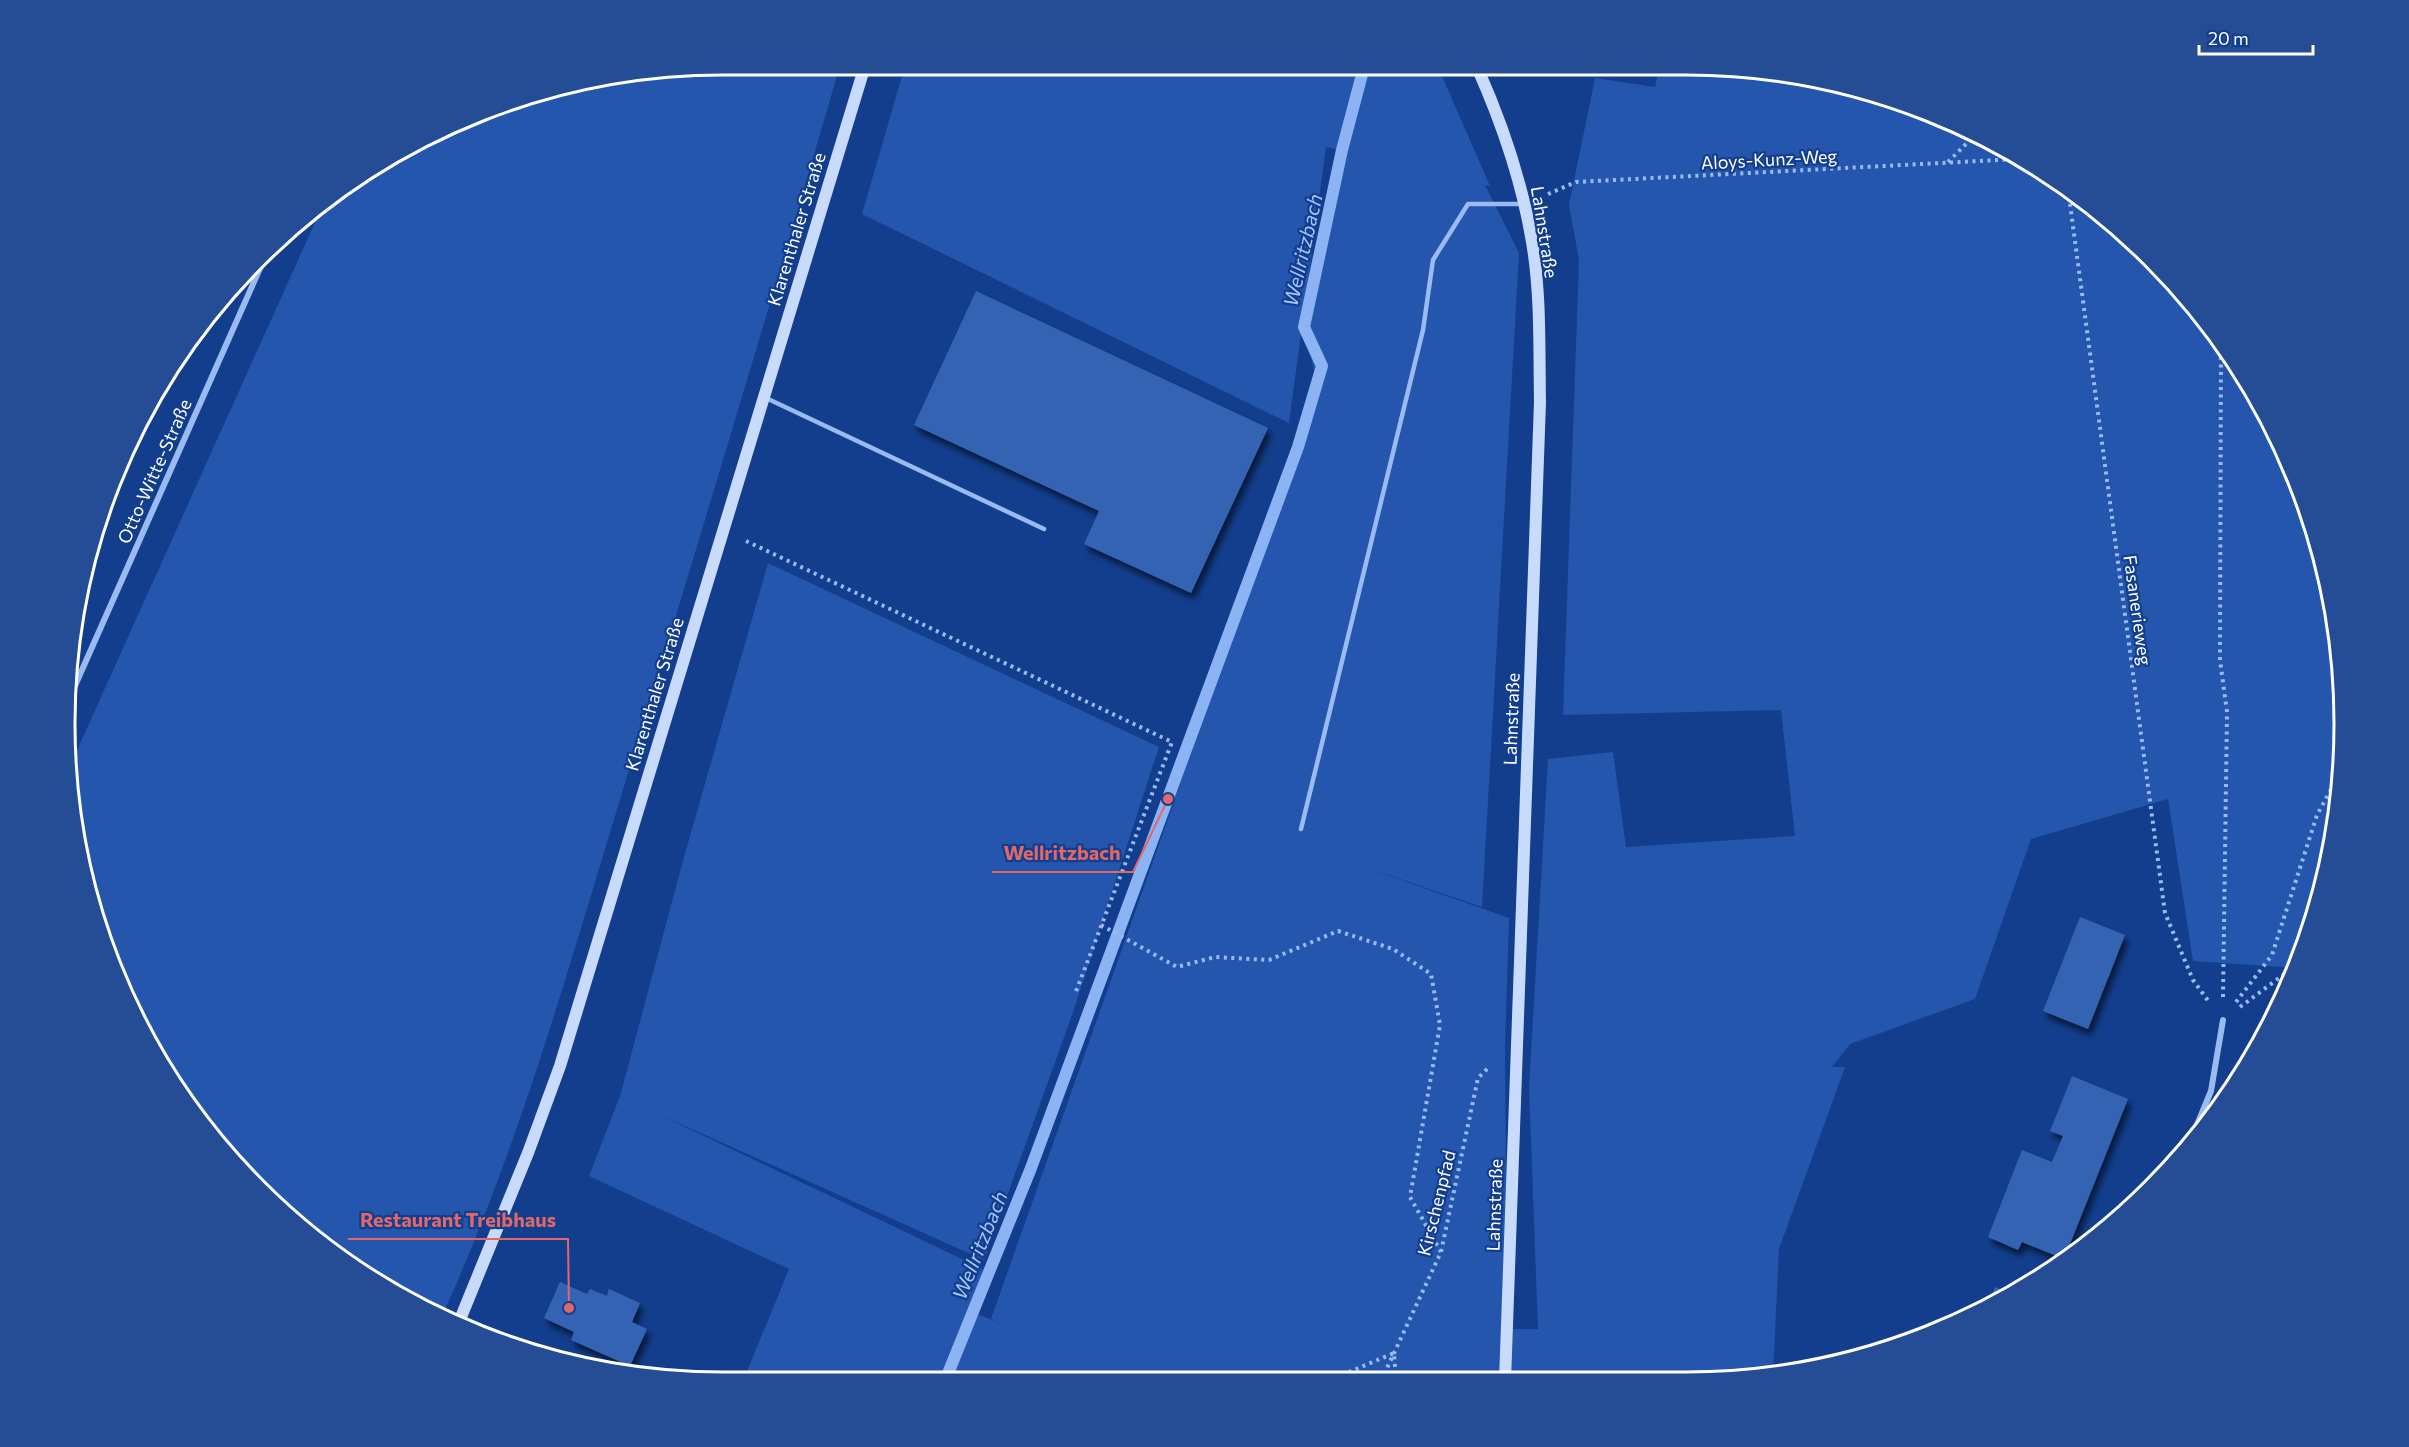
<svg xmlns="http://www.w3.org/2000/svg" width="2409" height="1447" font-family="Commissioner,sans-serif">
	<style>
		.green { fill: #2356ac }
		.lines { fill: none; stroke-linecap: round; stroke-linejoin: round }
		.stream { stroke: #8cb4f5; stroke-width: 12 }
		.building { fill: #3564b4; filter: url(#shadow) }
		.path { stroke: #9abbf1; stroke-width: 4; stroke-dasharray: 3 4.5; stroke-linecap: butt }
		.lane { stroke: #9abbf1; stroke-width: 4.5 }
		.street { stroke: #9abbf1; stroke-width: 6 }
		.secondary { stroke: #c9dbfc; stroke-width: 12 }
		.labels { text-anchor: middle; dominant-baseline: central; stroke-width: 4.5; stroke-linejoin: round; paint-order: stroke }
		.street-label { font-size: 18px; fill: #fff; stroke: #123e8d }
		.water-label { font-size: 20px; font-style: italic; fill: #a6c5f9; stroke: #123e8d }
		.rim { fill: none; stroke: #fff; stroke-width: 3 }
		.leader { fill: none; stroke: #e26868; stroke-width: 2 }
		.callout-dot { fill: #e26868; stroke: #123e8d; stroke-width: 2 }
		.callout-label { font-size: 20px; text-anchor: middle; font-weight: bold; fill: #e26868; stroke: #123e8d; stroke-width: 4.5; stroke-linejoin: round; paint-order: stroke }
	</style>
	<defs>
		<filter id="shadow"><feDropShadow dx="3.5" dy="6" stdDeviation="3" flood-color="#0009"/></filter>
	</defs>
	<rect width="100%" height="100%" fill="#123e8d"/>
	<path class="green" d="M1660 66H1729L1898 100 2052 176 2152 258 2234 358 2294 472 2332 595 2344 724 2332 852 2297 968 2193 961 2168 799 2031 839 1975 999 1850 1044 1832 1067H1845L1779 1249 1773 1374 1729 1381H743L789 1269 589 1176 620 1096 684 857 768 563 1159 747 1072 1015 984 1260 658 1114 983 1269 970 1311 1002 1324 991 1319 1174 802 1168 799 1317 384 1304 327 1345 151 1326 147 1289 423 862 214 904 69 1438 67 1490 186 1485 185 1519 253 1482 907 1353 863 1509 918 1505 1049 1507 1329H1538L1529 1087 1548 759 1613 752 1626 847 1795 836 1781 710 1563 715 1579 260 1569 205 1595 78 1655 87Z
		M839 69C770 307 698 543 626 780 571 959 521 1142 443 1314L357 1271 258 1190 200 1124 153 1053 100 936 77 852 69 768 326 198 432 133 512 99 637 70Z"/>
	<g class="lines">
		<path class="stream" d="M945 1381 1031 1168 1298 447 1322 366 1304 327 1342 150 1364 67"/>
	</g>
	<path class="building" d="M976 291 1268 428 1191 593 1084 544 1099 511 914 425Z
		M2080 917 2125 935 2088 1029 2043 1011Z
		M2072 1076 2128 1099 2064 1259 2022 1242 2018 1250 1988 1237 2022 1150 2052 1162 2063 1136 2050 1131Z
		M560 1282 587 1294 590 1289 607 1296 609 1289 640 1303 632 1322 647 1329 630 1366 571 1340 574 1332 544 1318Z
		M1995 1287 2014 1295 1988 1306Z"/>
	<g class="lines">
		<path class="path" d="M1948 162 1973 137
			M2068 189 2165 913 2193 980 2209 1002
			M1548 194 1576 182 2018 159
			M2221 342 2220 660 2227 712 2223 998
			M746 541 1172 742 1075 994
			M1101 925 1177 967 1215 957 1269 960 1338 931 1393 949 1431 974 1440 1025 1410 1197 1441 1252
			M2236 1002 2272 955 2317 815 2340 773
			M2240 1007 2298 964
			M1328 1381 1394 1353 1396 1381
			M1381 1381 1441 1252 1478 1078 1490 1066"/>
		<path class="lane" d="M766 398 1044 529
			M1301 829 1423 330 1433 260 1468 204H1523"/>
		<path class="street" d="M68 672 78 677
			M66 706 269 248
			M2192 1137 2211 1091 2223 1020"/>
		<path class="secondary" d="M1477 67C1502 123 1522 181 1532 242 1541 294 1539 349 1540 402L1505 1381
			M459 1322 528 1153 560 1066 864 69"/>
	</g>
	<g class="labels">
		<g class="street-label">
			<text transform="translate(1769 159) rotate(-3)">Aloys-Kunz-Weg</text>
			<text transform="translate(796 229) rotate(-73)">Klarenthaler Straße</text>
			<text transform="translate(1545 232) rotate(81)">Lahnstraße</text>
			<text transform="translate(154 471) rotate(-66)">Otto-Witte-Straße</text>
			<text transform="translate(2138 610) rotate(82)">Fasanerieweg</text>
			<text transform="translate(654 694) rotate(-73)">Klarenthaler Straße</text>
			<text transform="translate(1511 719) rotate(-88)">Lahnstraße</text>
			<text transform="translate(1436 1203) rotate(-76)">Kirschenpfad</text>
			<text transform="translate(1494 1205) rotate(-88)">Lahnstraße</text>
		</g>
		<g class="water-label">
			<text transform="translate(1302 250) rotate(-77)">Wellritzbach</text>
			<text transform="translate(979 1245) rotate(-68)">Wellritzbach</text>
		</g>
	</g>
	<path d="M0 0H2409V1447H0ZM723 75H1686A648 648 0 0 1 2334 723V724A648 648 0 0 1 1686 1372H723A648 648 0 0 1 75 724V723A648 648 0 0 1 723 75Z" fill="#254d96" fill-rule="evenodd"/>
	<path class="rim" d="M723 75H1686A648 648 0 0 1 2334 723V724A648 648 0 0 1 1686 1372H723A648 648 0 0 1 75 724V723A648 648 0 0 1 723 75Z"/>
	<path class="leader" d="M1168 799L1133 872H992M569 1308L568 1239H348"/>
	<g class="callout-dot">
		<circle cx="1168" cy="799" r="6"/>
		<circle cx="569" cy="1308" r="6"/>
	</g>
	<g class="callout-label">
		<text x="1062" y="860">Wellritzbach</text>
		<text x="458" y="1227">Restaurant Treibhaus</text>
	</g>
	<path d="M2199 45v9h114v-9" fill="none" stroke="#ffffff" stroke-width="3"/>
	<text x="2208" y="45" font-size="18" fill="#ffffff" stroke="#123e8d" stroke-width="4.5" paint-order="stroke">20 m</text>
</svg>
